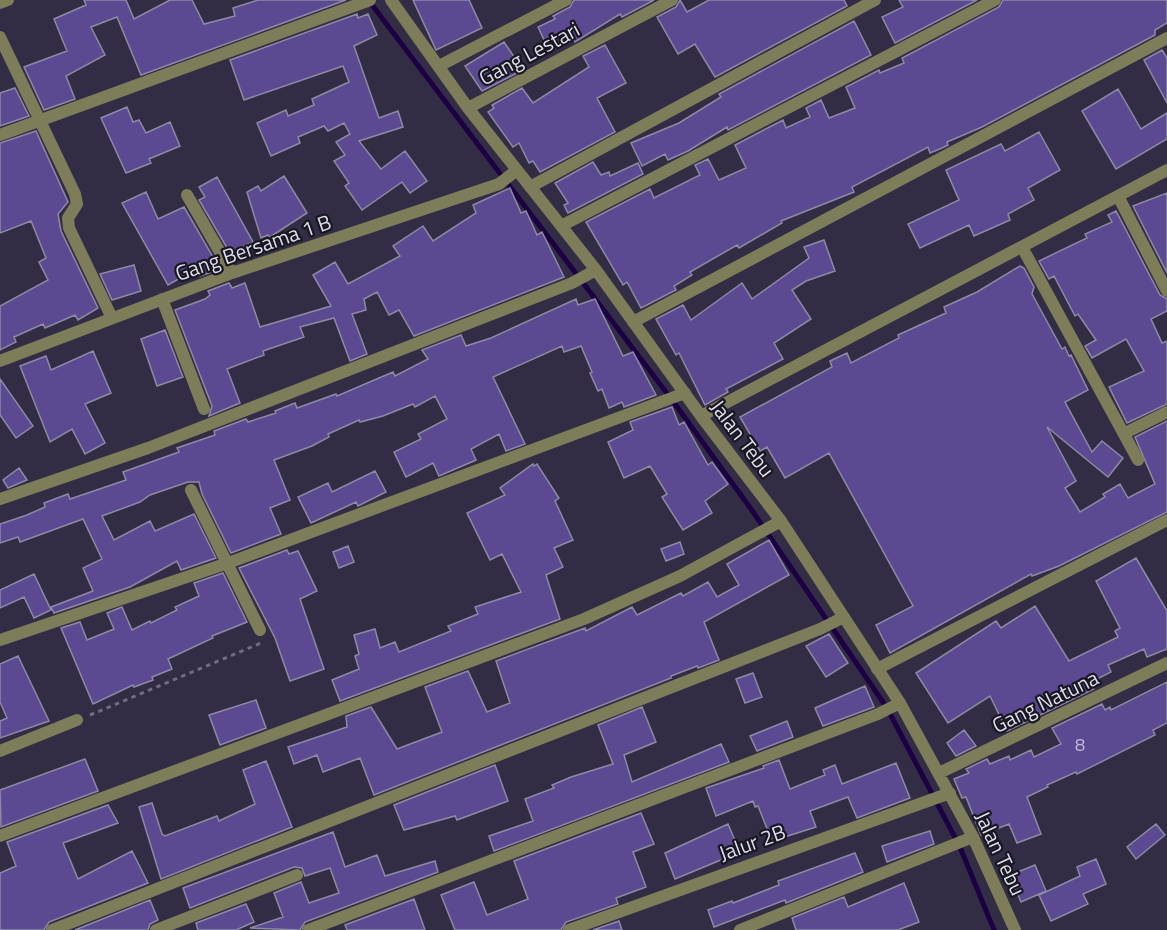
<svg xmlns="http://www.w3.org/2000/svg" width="1167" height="930" font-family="'Titillium Web',sans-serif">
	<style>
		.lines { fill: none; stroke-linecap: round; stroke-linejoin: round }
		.stream { stroke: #1c0044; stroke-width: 5 }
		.building { fill: #5b4a91; stroke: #8e8aa5; stroke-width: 1.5 }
		.path { stroke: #706c80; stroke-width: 3; stroke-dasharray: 4.5 4.5; stroke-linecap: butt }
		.street { stroke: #7e7d5a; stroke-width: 12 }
		.labels { text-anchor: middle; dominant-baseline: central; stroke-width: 4.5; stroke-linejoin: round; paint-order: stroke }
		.number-label { font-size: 18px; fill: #beb8d4 }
		.street-label { font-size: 21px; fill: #dfddeb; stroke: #191722 }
	</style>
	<rect width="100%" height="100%" fill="#322d44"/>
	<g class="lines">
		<path class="stream" d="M369 1 672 400 751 509 887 708 960 847 994 930"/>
	</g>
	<path class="building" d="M84 0H126L134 19 170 0H192L204 24 235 16 233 8 258 0H346L141 75 117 17 91 27 105 55 66 76 75 99 44 110 24 67 67 51 54 19 86 5Z
		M413 0H469L482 28 436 50Z
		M574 0H654L622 17 620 14 575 42 572 35 548 48 538 27 555 19 553 16 570 7Z
		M680 0 687 12 709 0H844L847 6 715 77 695 44 678 54 657 17 676 7Z
		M899 0H977L895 43 882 17 903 7Z
		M1003 0H1167V23L1155 30V35L982 127 947 142 948 145 942 148 930 153 928 147 852 187 854 192 781 221 782 223 739 248 737 245 690 272 692 275 674 286 676 290 641 308 627 282 623 285 586 222 650 189 654 198 700 175 695 165 708 159 719 180 746 168 735 145 783 120 786 128 810 117 806 108 821 100 829 118 855 108 846 87 879 70 880 73 904 63 902 58 999 7Z
		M357 14 358 18 368 14 377 35 354 46 379 118 398 111 403 127 359 141 381 169 405 151 427 181 410 193 402 182 362 210 345 186 349 183 334 161 345 155 336 142 350 134 344 123 328 131 324 126 298 137 300 143 271 156 257 123 286 110 288 116 314 105 312 99 349 82 343 66 244 100 230 60Z
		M854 21 871 55 728 130 727 127 688 151 668 160 665 154 642 166 631 143 679 123 721 97 719 94Z
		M504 42 523 70 482 91 465 66Z
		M605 45 626 83 597 98 615 132 540 172 533 161 529 163 519 143 513 147 488 112 494 108 492 105 522 88 533 103 589 67 583 56Z
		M1162 50 1167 58V103L1144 60Z
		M15 88 29 116 0 126V93Z
		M1118 89 1141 129 1167 113V139L1116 169 1082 111Z
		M127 107 133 122 139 120 146 133 170 122 180 146 149 159 151 163 126 173 101 118Z
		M36 131 68 202 58 214 61 231 98 308 78 320 75 315 45 328 43 324 14 337 16 342 0 350V306L48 280 39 262 46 258 31 221 0 233V143Z
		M1039 132 1060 170 1028 188 1034 200 1008 214 1010 220 974 236 969 225 920 248 908 224 959 200 946 170 1001 144 1005 151Z
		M593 162 601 175 609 172 610 176 638 163 643 174 568 213 564 205 568 203 555 183Z
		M284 176 307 213 270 237 268 235 261 238 247 192 258 186 261 191Z
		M217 177 253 242 230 253 199 200 205 197 199 187Z
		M510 188 521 213 526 211 537 235 542 232 564 277 414 336 399 310 389 315 377 292 364 299 366 310 352 314 367 354 350 361 334 318 300 327 304 337 263 351 264 355 227 369 240 403 209 416 212 406 175 310 205 299 210 295 208 291 229 283 232 288 245 283 260 327 331 306 313 275 335 262 348 284 400 256 393 246 423 226 433 241 476 213 473 205Z
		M146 192 158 219 184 207 220 269 200 276 196 269 168 285 122 203Z
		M1167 193V273L1133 206Z
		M1116 211 1160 295 1167 299V311L1151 319 1162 343 1167 341V404L1127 423 1109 387 1144 371 1126 339 1092 358 1085 346 1096 340 1078 314 1075 316 1054 276 1049 279 1039 261 1087 238 1085 234 1112 222 1108 215Z
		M824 240 835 271 806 281 792 290 811 319 774 343 783 359 726 389 728 392 705 405 679 353 676 355 656 319 683 305 691 320 742 283 752 299 809 258 804 247Z
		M134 265 141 291 112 300 100 274Z
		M1020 266 1024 268 1034 287 1032 294 1062 349 1065 347 1069 356 1071 355 1088 390 1065 402 1092 452 1102 441 1123 458 1108 477 1047 427 1076 481 1065 488 1080 512 1105 497 1103 494 1120 484 1128 498 1155 484 1135 437 1167 421V512L1059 566 1032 576 1031 574 890 653 876 625 913 606 829 453 785 478 767 447 760 451 740 417 832 367 830 361 847 353 851 363 899 338 898 335 946 313 944 307 977 292Z
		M576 299 578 305 595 299 623 356 633 352 656 395 624 407 622 402 609 408 602 389 598 391 590 373 592 372 581 346 564 352 562 346 493 377 525 444 506 451 499 434 471 449 476 460 439 476 433 463 406 477 394 452 421 439 418 434 447 419 435 396 415 407 413 404 383 416 360 422 359 420 328 434 329 437 312 446 274 460 290 500 270 508 281 534 231 553 202 494 199 482H188L150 495 140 502 102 516 114 540 150 521 155 531 194 514 216 558 181 570 177 561 130 587 54 613 51 607 93 591 83 568 102 559 83 519 20 542 18 537 0 543V524L27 515 45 507 44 503 68 494 70 499 126 480 123 472 179 452 177 448 215 435 214 431 246 419 248 422 276 413 275 411 295 403 297 408 336 394 337 396 393 372 395 376 428 359 422 350 461 335 466 346 491 338Z
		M165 330 183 377 157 386 141 339Z
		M93 351 111 393 85 404 105 443 85 454 72 429 50 442 20 366 46 356 51 370Z
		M0 379 33 426 16 438 0 415Z
		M672 407 679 425 684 422 708 465 712 462 728 484 705 501 712 513 683 530 662 497 667 494 650 466 624 478 608 442 633 430 630 422Z
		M533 464 534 466 537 464 559 498 555 501 573 540 554 548 563 567 546 575 560 619 340 701 332 680 359 669 355 656 359 654 354 635 375 629 380 648 395 642 399 652 451 631 448 626 478 614 475 607 521 592 502 554 490 560 467 513 505 495 500 488Z
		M19 468 27 480 8 488 3 480Z
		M375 471 386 492 358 506 356 502 311 523 298 497 328 483 332 492Z
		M769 540 789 575 704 622 719 660 698 668 697 666 671 676V678L374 795 360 758 323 772 317 755 294 764 288 747 347 727 346 716 371 707 397 749 442 732 425 687 468 671 487 712 510 703 496 661 585 628 586 631 632 607 637 615 681 593 683 596 708 582 717 597 739 585 727 564Z
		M680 542 684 554 666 561 661 549Z
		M348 546 354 562 339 568 333 552Z
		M287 550 289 554 298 551 317 591 300 599 324 669 290 681 275 638 239 568Z
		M1136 558 1167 611V649L1147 657 1144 649 1108 665 1111 672 1091 682 1094 689 1007 731 990 696 948 723 916 673 996 621 1001 628 1035 606 1069 661 1118 637 1115 631 1120 628 1096 581Z
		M223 573 247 622 212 636 213 638 168 659 172 669 152 677 153 680 134 687 133 685 93 704 61 628 80 622 87 640 114 629 107 613 122 607 132 630 150 621 151 623 177 610 175 607 199 596 194 583Z
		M34 574 51 610 34 618 24 597 0 608V590Z
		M829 634 848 663 826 677 806 646Z
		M18 656 49 721 0 738V721L7 718 0 702V664Z
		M753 673 762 697 745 703 736 679Z
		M1167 682V723L1153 730 1155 735 1077 774 1076 772 1047 785 1048 787 1027 797 1041 834 1017 843 1009 824 981 835 966 797 962 798 954 779 969 773 966 769 987 759 990 764 1009 756 1010 760 1031 750 1034 757 1061 744 1052 728 1102 704 1105 710 1110 707 1111 710Z
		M865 686 874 707 823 726 815 708Z
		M256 700 266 728 220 745 209 715Z
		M642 707 656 742 624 755 632 782 721 744 729 762 494 851 489 836 533 821 525 799 554 788 552 785 571 777 613 764 598 725Z
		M787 721 793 737 757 751 750 736Z
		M964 730 976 746 956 756 947 743Z
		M85 759 98 791 1 827 0 790Z
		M779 760 790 789 825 775 823 770 835 765 842 784 896 763 910 798 857 818 848 797 810 811 816 827 772 841 758 806 755 807 753 801 716 816 706 788 764 768 763 766Z
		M266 761 292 827 161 879 139 807 152 803 162 834 165 836 217 816 219 821 255 804 243 770Z
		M495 765 508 801 457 820 455 816 404 830 394 805Z
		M108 805 118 823 63 843 78 879 132 851 148 883 49 922 44 930H0V873L16 866 7 842Z
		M641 813 654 844 633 852 646 887 616 898 618 904 566 922 561 930H455L441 895 474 882 487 915 528 899 514 861Z
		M728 824 740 852 675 879 665 853Z
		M1156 824 1165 835 1136 859 1127 847Z
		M930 831 934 844 887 862 882 846Z
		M333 832 345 867 377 855 385 876 435 861 438 872 305 922 300 930 250 928 283 917 274 893 301 882 309 903 339 893 330 868 305 876 302 868 294 867 190 908 183 888Z
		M855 853 863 872 786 903 785 900 714 927 708 910 732 901 733 903 779 885 778 881Z
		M1096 859 1106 884 1083 894 1088 904 1051 921 1039 895 1080 876 1077 867Z
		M1035 865 1046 891 1021 902 1010 875Z
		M904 883 919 922 898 930H796L792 918 844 897 848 907Z
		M414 899 425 930H347L345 925Z
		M150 900 158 920 150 924 148 930H75Z
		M246 904 254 922 236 930H198L196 923Z
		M619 921 622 930H593Z"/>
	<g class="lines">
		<path class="path" d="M90 715 261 643"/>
		<path class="street" d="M391 0 468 108 596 270 701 416 781 521 900 703 973 837 1015 930
			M0 3 8 0
			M0 37 75 194 77 204 68 218 69 228 112 318
			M439 66 566 0
			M468 108 672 0
			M0 135 370 0
			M530 187 875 0
			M187 195 232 273
			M1118 196 1167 291
			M561 226 995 0
			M1022 247 1138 460
			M162 299 204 409
			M633 322 1167 38
			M0 361 232 273 499 184 517 170
			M701 416 1167 170
			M1125 433 1167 412
			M191 490 260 630
			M0 499 148 448 572 283 596 270
			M0 640 228 563 685 393
			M877 669 1167 520
			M0 751 77 720
			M939 773 1167 663
			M0 836 584 619 680 576 781 521
			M52 930 820 629 844 617
			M156 930 297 875
			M308 930 878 714 900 703
			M569 930 950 793
			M740 930 973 837"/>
	</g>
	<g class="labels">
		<g class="number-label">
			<text x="1080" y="744">8</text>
		</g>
		<g class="street-label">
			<text transform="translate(529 53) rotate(-28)">Gang Lestari</text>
			<text transform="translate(253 247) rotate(-19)">Gang Bersama 1 B</text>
			<text transform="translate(743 438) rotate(53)">Jalan Tebu</text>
			<text transform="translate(1045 701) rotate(-26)">Gang Natuna</text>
			<text transform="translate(752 842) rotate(-20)">Jalur 2B</text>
			<text transform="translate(1001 853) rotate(65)">Jalan Tebu</text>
		</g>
	</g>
</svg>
